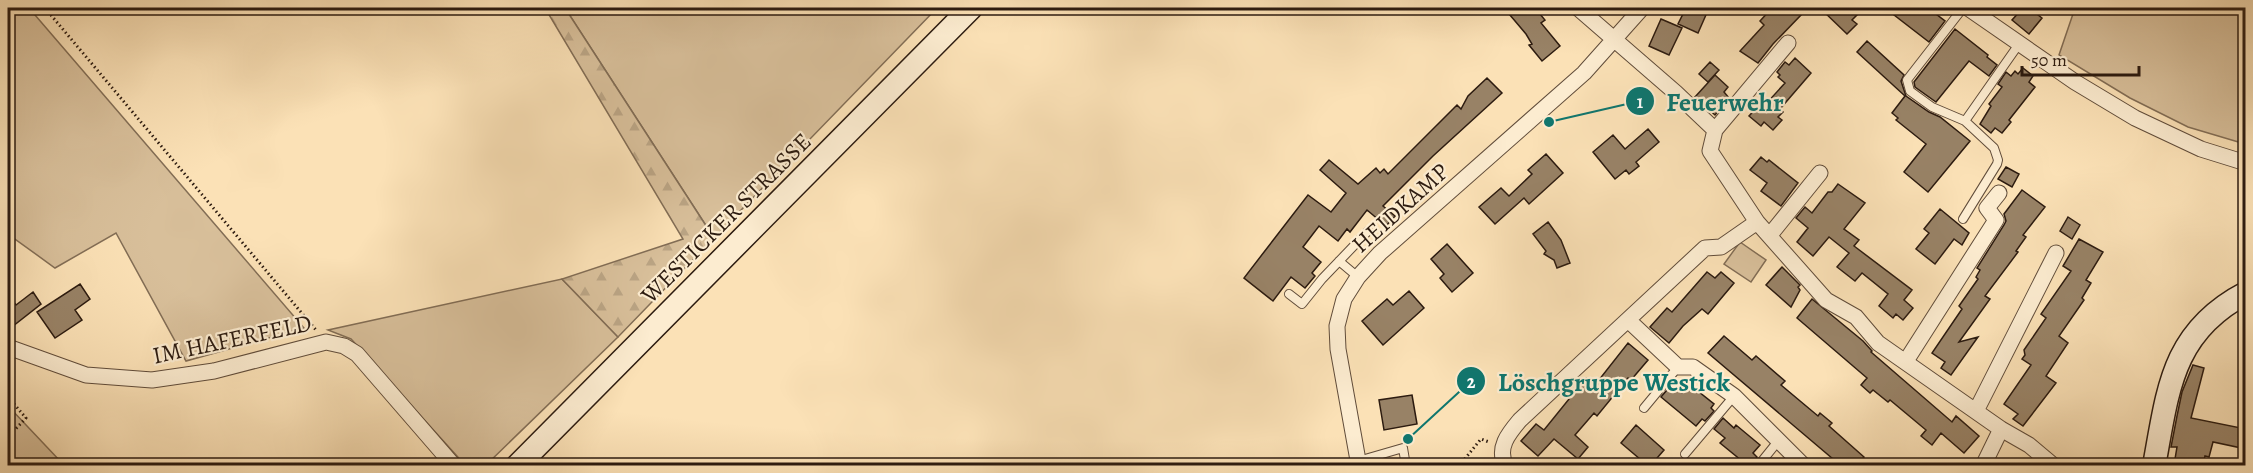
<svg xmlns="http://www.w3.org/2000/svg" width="2253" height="473" font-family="Alegreya,serif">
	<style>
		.green { fill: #d8bf9a; stroke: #826d55; stroke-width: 1.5 }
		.forest { fill: url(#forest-firs); stroke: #826d55; stroke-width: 1.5 }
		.building { fill: #988266; stroke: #2c1b10; stroke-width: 1.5 }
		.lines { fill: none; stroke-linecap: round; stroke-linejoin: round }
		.lane-casing { stroke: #604c3a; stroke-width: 10 }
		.street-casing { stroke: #604c3a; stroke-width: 17 }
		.secondary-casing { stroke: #2c1b10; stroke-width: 25 }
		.path { stroke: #2c1b10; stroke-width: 3; stroke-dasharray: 1.5 3; stroke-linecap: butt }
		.lane { stroke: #fcecd0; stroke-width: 8 }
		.street { stroke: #fcecd0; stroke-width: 15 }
		.secondary { stroke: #fcecd0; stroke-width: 22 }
		.labels { text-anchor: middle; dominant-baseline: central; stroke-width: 4.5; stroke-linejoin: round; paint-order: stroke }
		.street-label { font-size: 24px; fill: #2c1b10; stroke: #fcecd0 }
		.leader { fill: none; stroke: #0f766e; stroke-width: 2 }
		.callout-dot { fill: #0f766e; stroke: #fcecd0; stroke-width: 2 }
		.mark-label { font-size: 18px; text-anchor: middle; font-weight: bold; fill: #fff }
		.callout-label { font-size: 26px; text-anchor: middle; font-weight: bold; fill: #0f766e; stroke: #fcecd0; stroke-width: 4.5; stroke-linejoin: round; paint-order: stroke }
	</style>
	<defs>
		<pattern id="forest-firs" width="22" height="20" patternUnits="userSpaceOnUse" patternTransform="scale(1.5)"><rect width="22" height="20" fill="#d8bf9a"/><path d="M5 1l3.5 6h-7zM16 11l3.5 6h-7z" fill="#baa484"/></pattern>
	</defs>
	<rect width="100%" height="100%" fill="#fbe1b6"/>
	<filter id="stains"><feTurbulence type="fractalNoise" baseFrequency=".00333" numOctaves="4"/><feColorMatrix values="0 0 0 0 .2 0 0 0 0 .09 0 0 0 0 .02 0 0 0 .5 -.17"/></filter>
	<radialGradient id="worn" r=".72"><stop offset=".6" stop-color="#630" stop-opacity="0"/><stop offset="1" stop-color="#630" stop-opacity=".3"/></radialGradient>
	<path class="green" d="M8 8H29L304 328 186 361 116 233 55 268 8 234Z
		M565 8H937L714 238Z
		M2075 8H2245V144L2188 127 2130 98 2059 55Z
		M1740 242 1766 260 1751 282 1724 264Z
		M562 279 618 337 486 465 466 466 351 339 328 330Z
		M10 408 62 463H63L59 465H8V410Z"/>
	<path class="forest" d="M545 8H565L714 238 618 337 562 279 683 239Z"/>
	<path class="building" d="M1504 8H1535L1545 20 1541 23 1560 46 1542 61 1529 45 1532 44 1526 34Z
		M1686 8H1709L1698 33 1678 24Z
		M1772 8H1792L1801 15 1773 44 1758 63 1740 51 1764 25 1760 21Z
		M1820 8H1864L1852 20 1857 24 1847 34Z
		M1885 8H1928L1945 21 1929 42Z
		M2023 8H2029L2042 18 2029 34 2012 20Z
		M1661 19 1682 28 1669 55 1649 46Z
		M1955 29 1988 55 1987 57 1997 65 1989 76 1969 61 1936 102 1915 87 1914 82Z
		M1867 41 1904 75 1901 81 1906 96 1929 112 1940 117 1970 141 1928 192 1904 172 1926 144 1896 120 1898 118 1892 113 1905 96 1857 52Z
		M1795 58 1811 73 1780 109 1783 112 1778 117 1782 120 1773 130 1764 122 1761 126 1749 116 1762 102 1765 105 1785 83 1778 77 1780 75 1777 72 1785 62 1789 65Z
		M1710 62 1719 70 1708 82 1699 74Z
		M2023 68 2033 76 2029 82 2035 87 2009 120 2011 122 2002 133 1995 128 1991 133 1980 124 1991 106 1989 104 2002 87 1998 84 2006 72 2011 76 2015 71 2018 74Z
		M1715 75 1728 87 1724 92 1729 98 1715 115 1695 97Z
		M1487 78 1502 93 1433 156 1383 206 1395 216 1386 226 1367 210 1350 232 1347 229 1338 241 1319 226 1303 247 1321 262 1312 273 1315 276 1305 288 1291 277 1273 301 1244 278 1308 195 1331 212 1346 193 1320 170 1329 160 1358 184 1376 168 1380 173 1384 169 1388 174 1457 105 1461 109 1468 96Z
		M1648 129 1659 142 1636 162 1639 166 1629 174 1626 170 1615 179 1593 152 1613 135 1625 149Z
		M1546 154 1563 173 1529 204 1524 198 1495 224 1479 207 1501 188 1509 196 1532 174 1528 170Z
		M1761 157 1767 162 1769 160 1798 183 1781 206 1761 191 1767 183 1750 170Z
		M2006 167 2019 174 2012 187 1998 179Z
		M1838 184 1865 203 1844 229 1859 240 1854 246 1912 290 1904 300 1913 308 1903 320 1896 314 1893 318 1879 306 1888 294 1862 273 1855 281 1837 267 1849 253 1829 237 1813 256 1797 242 1808 228 1796 218 1805 207 1812 213 1828 192H1832Z
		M2022 190 2045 207 2023 235 2026 237 2016 251 2018 252 1985 296 1990 299 1959 342 1978 337 1951 375 1941 368 1945 362 1932 353 1962 309 1959 306 1978 279 1976 277 1980 270 1977 268 2004 225 2006 221 2004 214Z
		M1940 209 1969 233 1962 245 1954 239 1935 264 1916 249 1929 233 1924 229Z
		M2068 217 2080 225 2072 239 2060 231Z
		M1548 222 1561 240 1570 263 1557 268 1554 260 1544 254 1546 251 1533 234Z
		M2079 239 2103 252 2086 280 2091 283 2082 298 2084 300 2059 336 2068 343 2046 376 2056 383 2023 426 2013 419 2018 414 2004 404 2031 365 2022 359 2025 355 2024 350 2046 318 2041 314 2071 271 2063 266Z
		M1447 244 1473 273 1452 292 1440 278 1444 274 1431 259Z
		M1782 267 1800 285 1798 287 1800 290 1791 307 1766 285Z
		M1707 272 1715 278 1721 272 1734 283 1708 314 1702 309 1683 326 1669 343 1650 327 1667 308 1672 312Z
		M80 284 90 299 75 310 82 320 55 338 37 312Z
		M1409 291 1424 308 1383 345 1362 321 1387 299 1393 305Z
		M33 292 41 304 8 330V294L16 305Z
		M1812 299 1863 341 1872 351 1871 352 1952 422 1956 416 1979 436 1964 453 1941 433 1932 445 1921 436 1926 430 1890 400 1888 402 1873 390 1870 393 1861 385 1867 378 1797 318Z
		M1724 336 1752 360 1756 356 1785 381 1781 385 1818 416 1820 413 1832 423 1829 426 1864 457 1857 465H1827L1833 459 1708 353Z
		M1628 343 1648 360 1631 380 1628 378 1597 416 1594 413 1575 435 1588 447 1578 459 1554 439 1538 456 1521 441 1536 424 1544 430 1586 378 1595 385Z
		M2193 365 2204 368 2191 418 2246 429V449L2213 442 2209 457 2205 456 2203 465H2174L2177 447H2171L2177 416 2182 392Z
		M1672 384 1682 393 1689 384 1714 404 1711 408 1714 411 1705 421 1702 419 1696 426 1661 397Z
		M1412 395 1417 424 1384 430 1379 400Z
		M1723 418 1734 428 1736 425 1760 445 1753 453 1757 457 1752 465H1747L1720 443 1725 438 1714 429Z
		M1636 425 1664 450 1651 465H1647L1621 443Z"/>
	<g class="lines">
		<defs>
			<path id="lane" d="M1963 8 1907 80 1910 91 1932 107 1965 121 1994 148 1998 160 1997 164 1963 219
				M1965 121 2019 44
				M1339 261 1358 277
				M1289 294 1302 304 1322 279 1368 231
				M1644 408 1678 367
				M1685 454 1734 396
				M1358 461 1403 448 1406 466
				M1758 466 1779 440"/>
			<path id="street" d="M1578 8 1676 93 1715 130 1710 151 1757 222 1826 300 1856 317 1878 343 2001 429 2029 445 2054 466
				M1968 8 2075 82 2135 118 2201 149 2246 163
				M1715 130 1788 43
				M1770 235 1820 173
				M1628 320 1678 367H1693L1734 396 1804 466
				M8 347 86 375 152 380 214 371 326 342 344 346 357 354 454 466
				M1906 361 1996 220 1987 208 1999 193
				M1976 411 2056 253
				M1359 466 1338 349 1337 326 1344 299 1358 277 1380 253 1584 73 1642 8
				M1506 466C1496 448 1509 433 1520 420L1705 248 1721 247 1757 222
				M1983 466 2001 429"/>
			<path id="secondary" d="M517 466 971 8
				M2154 466C2168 391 2171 332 2246 293"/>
		</defs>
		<use href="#lane" class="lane-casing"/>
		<use href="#street" class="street-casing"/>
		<use href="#secondary" class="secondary-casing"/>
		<path class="path" d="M45 8 316 330
			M8 397 26 418 8 437
			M1459 466 1481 439 1489 442"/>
		<use href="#lane" class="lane"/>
		<use href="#street" class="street"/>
		<use href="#secondary" class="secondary"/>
	</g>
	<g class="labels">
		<g class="street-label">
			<text transform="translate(1400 208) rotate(-42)">HEIDKAMP</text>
			<text transform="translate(726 218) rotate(-45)">WESTICKER STRASSE</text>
			<text transform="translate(232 339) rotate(-12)">IM HAFERFELD</text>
		</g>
	</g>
	<path class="leader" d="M1549 122L1640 101M1408 439L1471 381"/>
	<g class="callout-dot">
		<circle cx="1549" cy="122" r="6"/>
		<circle cx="1408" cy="439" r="6"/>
		<circle cx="1640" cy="101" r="15"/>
		<circle cx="1471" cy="381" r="15"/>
	</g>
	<g class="mark-label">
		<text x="1640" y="108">1</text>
		<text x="1471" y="388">2</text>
	</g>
	<g class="callout-label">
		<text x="1725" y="111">Feuerwehr</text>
		<text x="1614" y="391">Löschgruppe Westick</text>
	</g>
	<rect width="2253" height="473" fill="none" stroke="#fbe1b6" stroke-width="30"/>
	<rect x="9" y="9" width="2235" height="455" fill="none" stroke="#2c1b10" stroke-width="3"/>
	<rect x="15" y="15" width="2223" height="443" fill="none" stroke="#2c1b10" stroke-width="1.5"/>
	<path d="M2022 66v9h117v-9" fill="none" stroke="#2c1b10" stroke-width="3"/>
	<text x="2031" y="66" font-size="18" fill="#2c1b10" stroke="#fcecd0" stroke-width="4.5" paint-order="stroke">50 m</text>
	<rect width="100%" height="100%" filter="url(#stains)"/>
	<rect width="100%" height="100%" fill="url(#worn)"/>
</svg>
